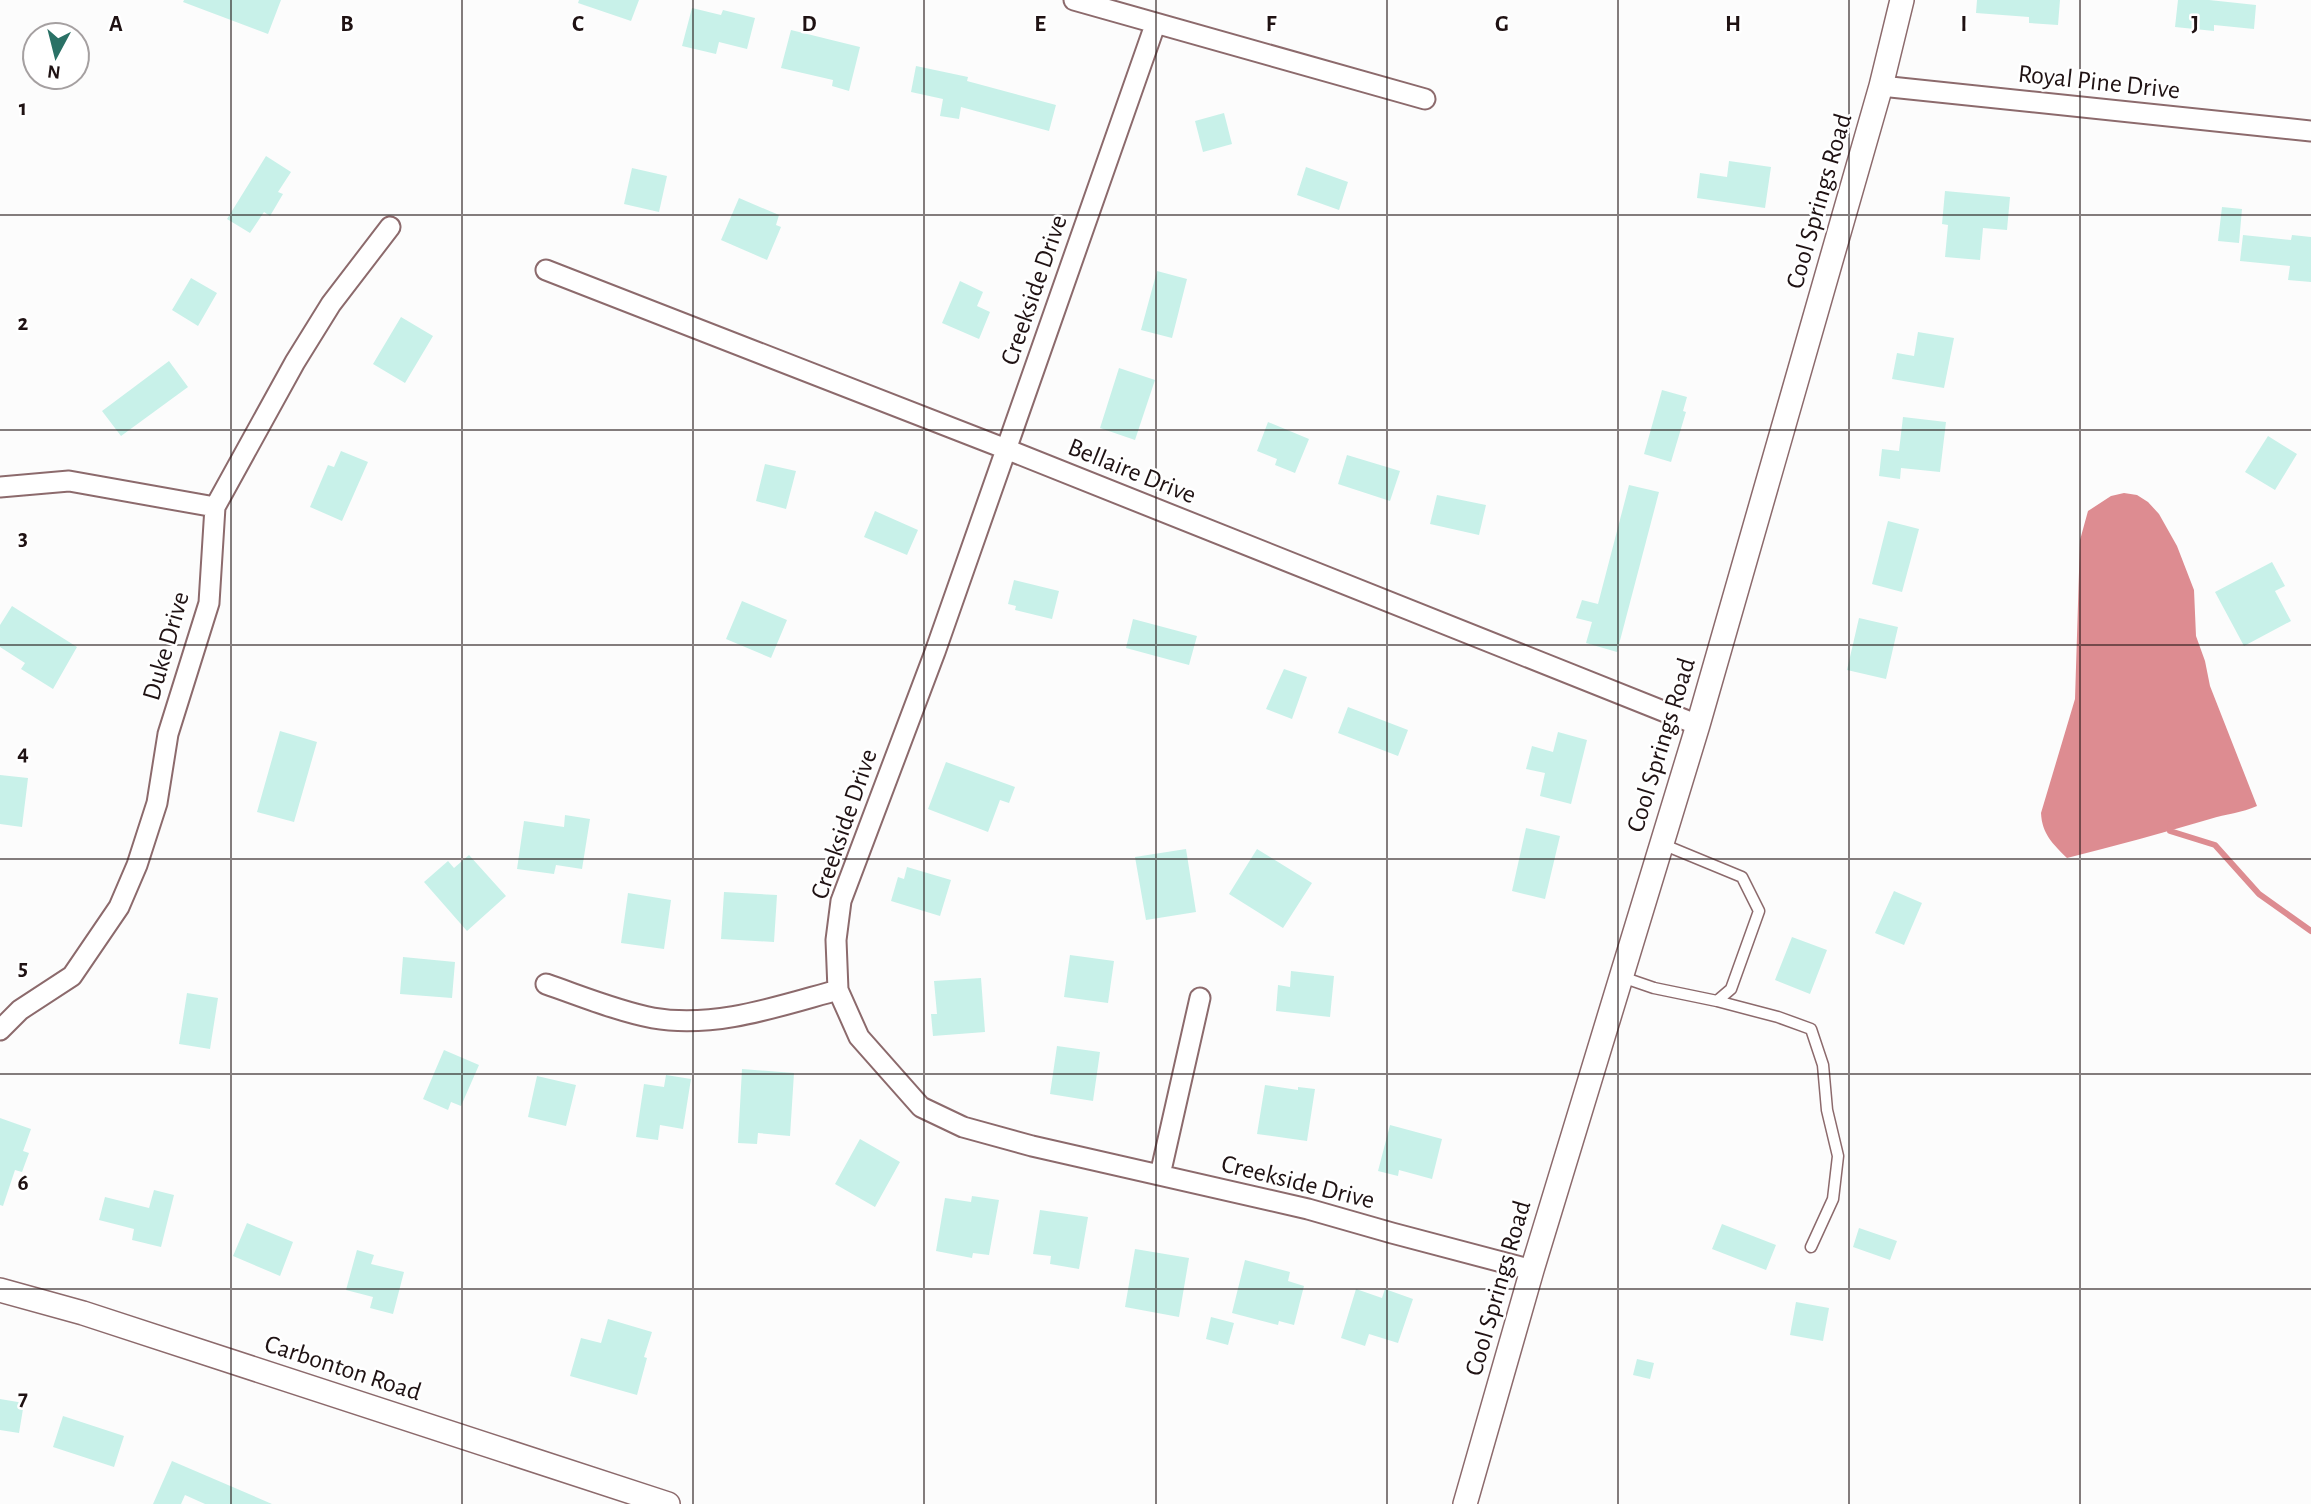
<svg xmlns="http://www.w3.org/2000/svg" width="2311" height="1504" font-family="'Alegreya Sans',sans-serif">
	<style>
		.water { fill: #dd8c91 }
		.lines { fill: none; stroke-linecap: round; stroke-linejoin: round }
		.stream { stroke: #dd8c91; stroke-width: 6 }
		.building { fill: #c8f1e9 }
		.service-casing { stroke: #8c6a6c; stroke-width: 13 }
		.minor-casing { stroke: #8c6a6c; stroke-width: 23 }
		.tertiary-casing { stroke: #8c6a6c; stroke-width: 26 }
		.service { stroke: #fff; stroke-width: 10 }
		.minor { stroke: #fff; stroke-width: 19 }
		.tertiary { stroke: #fff; stroke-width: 23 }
		.grid { fill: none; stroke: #1f1213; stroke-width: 2; stroke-opacity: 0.55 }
		.labels { text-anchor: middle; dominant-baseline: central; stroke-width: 5; stroke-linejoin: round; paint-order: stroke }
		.street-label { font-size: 26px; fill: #1f1213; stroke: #fff }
		.grid-label { font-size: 23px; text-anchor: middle; font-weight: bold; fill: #1f1213; stroke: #fff; stroke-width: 5; stroke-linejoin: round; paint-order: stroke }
	</style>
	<rect width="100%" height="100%" fill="#fcfcfc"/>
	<path class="water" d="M2124 493 2137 495 2148 502 2159 514 2177 546 2194 590 2196 636 2205 661 2210 686 2257 806C2242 813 2226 814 2210 819 2163 833 2115 846 2067 858 2053 844 2042 834 2041 813L2075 699 2080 540 2088 511 2111 496Z"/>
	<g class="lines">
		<path class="stream" d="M2171 824 2170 831 2215 845 2259 894 2311 931"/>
	</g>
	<path class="building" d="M184 0H281L268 34 183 2Z
		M579 0H639L631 21 578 3Z
		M1977 0H2060L2058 25 2029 23V17L1976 13Z
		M2178 0H2209L2256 5 2254 29 2214 25V31L2175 27Z
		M692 8 721 15 723 10 755 18 747 49 719 42 716 54 682 46Z
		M791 30 860 47 849 91 832 86 833 80 781 68Z
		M916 66 968 77 967 81 1056 105 1049 131 961 107 959 119 940 116 943 99 911 92Z
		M1224 113 1232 144 1203 152 1195 121Z
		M266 156 291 172 278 192 283 194 270 216 264 212 250 233 227 219Z
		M1729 161 1771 167 1765 208 1697 198 1700 173 1727 177Z
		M1306 167 1348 182 1339 210 1297 195Z
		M632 168 667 176 659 212 624 204Z
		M1945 191 2010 197 2007 230 1983 228 1980 260 1945 257 1948 225 1942 224Z
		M739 198 779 215 776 225 781 227 767 260 721 240Z
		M2222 207 2242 209 2239 243 2218 241Z
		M2243 235 2291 240 2292 235 2311 237V282L2288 280 2290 266 2240 261Z
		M1157 271 1187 279 1172 338 1141 330Z
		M191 278 217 293 198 326 172 310Z
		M960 281 983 292 977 306 990 312 979 339 942 323Z
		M401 317 433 336 405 383 373 364Z
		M1918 332 1954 338 1944 388 1892 379 1897 353 1914 356Z
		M169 361 188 387 121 436 102 411Z
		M1119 368 1155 380 1135 440 1100 428Z
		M1662 390 1687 397 1683 411 1686 412 1671 462 1644 454Z
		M1903 417 1946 422 1940 472 1901 468 1900 479 1879 476 1882 449 1899 451Z
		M1268 422 1309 439 1295 473 1275 465 1277 459 1257 451Z
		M2268 436 2297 454 2275 490 2245 472Z
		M341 451 368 462 342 521 310 507 328 465 334 467Z
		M1347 455 1400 471 1390 501 1338 484Z
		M765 464 796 471 786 509 756 501Z
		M1629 485 1659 492 1617 652 1586 643 1592 622 1576 618 1582 600 1598 604Z
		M1437 495 1486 505 1479 535 1430 524Z
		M875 511 918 530 907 555 864 537Z
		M1888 521 1919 529 1902 592 1872 584Z
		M2272 562 2285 586 2275 591 2291 621 2244 646 2215 592Z
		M1014 580 1059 591 1052 619 1015 610 1016 606 1008 604Z
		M742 601 787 620 771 658 726 639Z
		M12 606 77 647 53 689 21 669 25 663 0 647V625Z
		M1859 618 1898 627 1886 679 1847 670Z
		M1133 619 1197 636 1189 665 1126 648Z
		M1284 669 1307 677 1292 719 1266 709Z
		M1348 707 1408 730 1398 756 1338 733Z
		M280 731 317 742 294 822 257 812Z
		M1558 732 1587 740 1571 804 1540 796 1545 773 1526 769 1532 746 1553 752Z
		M946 762 1015 787 1009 803 1000 800 988 832 928 809Z
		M0 775 28 778 22 827 0 824Z
		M565 815 590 819 582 869 556 865 554 874 517 869 524 821 564 827Z
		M1526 828 1560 836 1545 899 1512 891Z
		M1186 849 1196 912 1146 920 1135 857Z
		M1257 849 1312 883 1283 928 1229 894Z
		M469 855 506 896 467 931 424 882 448 861 454 868Z
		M907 867 951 880 940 916 891 901 898 877 904 879Z
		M1894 891 1922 903 1904 945 1875 933Z
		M724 892 777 895 774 942 721 939Z
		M628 893 671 900 664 949 621 943Z
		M1792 937 1827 950 1810 994 1775 980Z
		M1070 955 1114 961 1108 1003 1064 997Z
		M403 957 455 962 452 998 400 994Z
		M1291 971 1334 976 1330 1017 1276 1011 1278 985 1290 987Z
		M981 978 985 1032 933 1036 931 1014H937L934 981Z
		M187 993 218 998 210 1049 179 1044Z
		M1057 1046 1100 1052 1093 1101 1050 1094Z
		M444 1050 479 1065 461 1106 451 1102 448 1110 423 1099Z
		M742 1069 794 1073 790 1136 758 1133 757 1144 738 1143Z
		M666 1075 691 1079 683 1129 660 1125 658 1140 636 1137 644 1084 664 1087Z
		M537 1076 576 1085 566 1126 528 1117Z
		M1265 1085 1298 1090V1087L1315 1089 1307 1141 1257 1134Z
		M0 1118 31 1129 23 1151 29 1153 22 1172 15 1170 3 1206 0 1205Z
		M1390 1125 1442 1139 1432 1179 1399 1170 1398 1176 1378 1171Z
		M860 1139 900 1162 875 1207 835 1184Z
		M154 1190 174 1195 161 1247 132 1240 134 1229 99 1220 105 1197 149 1208Z
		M972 1196 999 1200 989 1255 973 1253 972 1258 936 1251 945 1198 971 1202Z
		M1040 1210 1088 1217 1079 1269 1050 1264 1051 1256 1033 1254Z
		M247 1223 293 1242 280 1276 233 1256Z
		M1722 1224 1776 1245 1766 1270 1712 1249Z
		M1859 1228 1897 1241 1890 1260 1853 1247Z
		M1135 1249 1189 1258 1179 1317 1125 1307Z
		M357 1250 374 1255 371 1264 404 1272 393 1314 370 1308 373 1297 346 1290Z
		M1245 1260 1290 1272 1288 1281 1304 1286 1294 1325 1279 1321 1278 1325 1232 1313Z
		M1356 1289 1382 1298 1385 1289 1413 1299 1398 1343 1369 1334 1365 1346 1341 1338Z
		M1796 1302 1829 1308 1823 1341 1790 1335Z
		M1211 1317 1234 1323 1228 1345 1206 1339Z
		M608 1319 652 1332 644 1357 647 1358 637 1395 570 1376 581 1338 601 1343Z
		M1637 1359 1654 1363 1650 1379 1633 1375Z
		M0 1399 24 1403 19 1433 0 1430Z
		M63 1416 124 1436 114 1467 53 1447Z
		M172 1461 272 1504H205L185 1495 181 1504H153Z"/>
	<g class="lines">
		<defs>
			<path id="service" d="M1622 977 1654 988 1717 1001 1731 989 1759 911 1742 877 1662 844
				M1717 1001 1778 1017 1811 1029 1823 1065 1827 1110 1838 1156 1833 1199 1811 1247"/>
			<path id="minor" d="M1074 0 1425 99
				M1155 25 935 652 841 901 836 940 838 990 859 1037 921 1107 963 1127 1032 1146 1308 1209 1392 1233 1532 1270
				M1881 86 2311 131
				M546 270 1006 449 1698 725
				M0 487 69 481 215 507
				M546 984C581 996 617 1011 653 1018 715 1029 779 1006 838 990
				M0 1030 20 1010 72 976 119 907 137 865 157 803 168 734 209 603 215 507 295 362 331 304 390 227
				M1160 1175 1200 998"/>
			<path id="tertiary" d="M0 1290 83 1313 668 1504
				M1465 1504 1532 1270 1698 725 1881 86 1902 0"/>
		</defs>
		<use href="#service" class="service-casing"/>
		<use href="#minor" class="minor-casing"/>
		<use href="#tertiary" class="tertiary-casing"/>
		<use href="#service" class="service"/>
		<use href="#minor" class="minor"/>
		<use href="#tertiary" class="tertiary"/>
	</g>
	<path class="grid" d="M231 0V1504M462 0V1504M693 0V1504M924 0V1504M1156 0V1504M1387 0V1504M1618 0V1504M1849 0V1504M2080 0V1504M0 215H2311M0 430H2311M0 645H2311M0 859H2311M0 1074H2311M0 1289H2311"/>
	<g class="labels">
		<g class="street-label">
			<text transform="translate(2099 82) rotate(6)">Royal Pine Drive</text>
			<text transform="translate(1819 201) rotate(-74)">Cool Springs Road</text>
			<text transform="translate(1034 290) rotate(-71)">Creekside Drive</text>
			<text transform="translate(1132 471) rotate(22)">Bellaire Drive</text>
			<text transform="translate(166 646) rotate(-74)">Duke Drive</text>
			<text transform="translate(1661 745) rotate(-73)">Cool Springs Road</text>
			<text transform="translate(844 824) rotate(-71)">Creekside Drive</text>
			<text transform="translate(1298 1182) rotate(14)">Creekside Drive</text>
			<text transform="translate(1498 1288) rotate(-74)">Cool Springs Road</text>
			<text transform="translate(343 1368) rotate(18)">Carbonton Road</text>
		</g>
	</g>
	<g class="grid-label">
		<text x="116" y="31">A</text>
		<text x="347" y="31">B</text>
		<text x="578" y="31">C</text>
		<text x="809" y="31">D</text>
		<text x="1040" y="31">E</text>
		<text x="1271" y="31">F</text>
		<text x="1502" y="31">G</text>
		<text x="1733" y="31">H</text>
		<text x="1964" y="31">I</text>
		<text x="2195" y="31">J</text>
		<text x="23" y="115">1</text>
		<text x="23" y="330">2</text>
		<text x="23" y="545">3</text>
		<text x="23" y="760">4</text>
		<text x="23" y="975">5</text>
		<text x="23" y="1190">6</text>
		<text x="23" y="1405">7</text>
	</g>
	<g transform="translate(56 56) rotate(187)"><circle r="33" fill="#ffffff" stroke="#a5a0a1" stroke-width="2"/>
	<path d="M0-5L12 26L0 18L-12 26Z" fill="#2a7166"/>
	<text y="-10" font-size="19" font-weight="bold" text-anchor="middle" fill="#1f1213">N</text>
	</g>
</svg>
